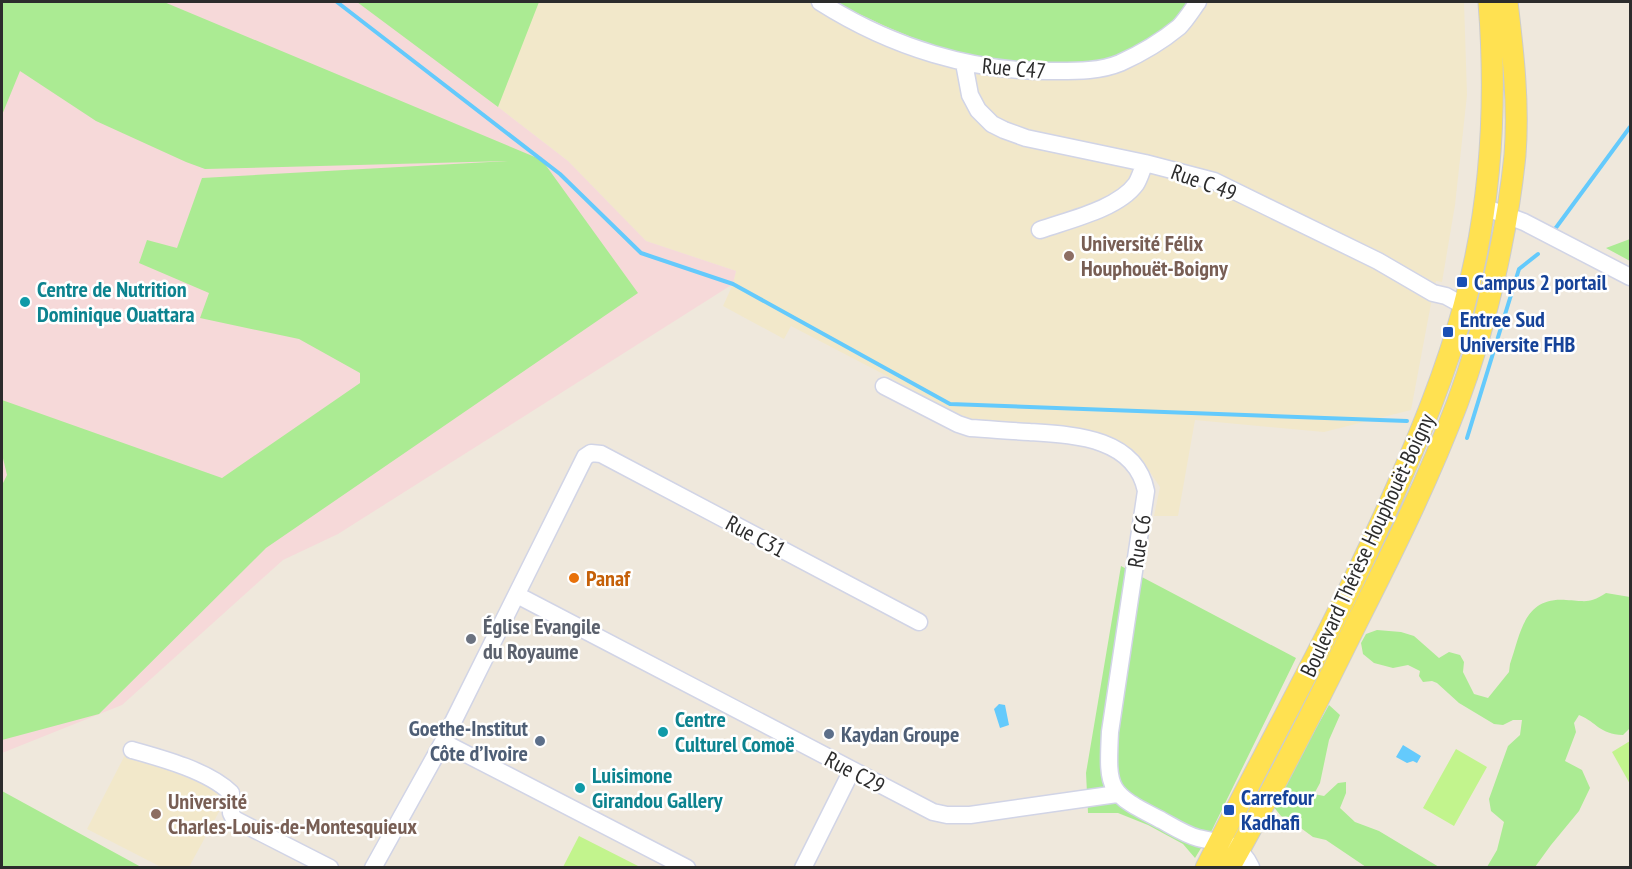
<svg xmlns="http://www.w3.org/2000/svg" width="1632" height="869" font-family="'PT Sans Narrow',sans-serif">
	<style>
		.education { fill: #f2e8ca }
		.medical { fill: #f6d9d9 }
		.green { fill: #abeb93 }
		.pitch { fill: #c2f48d }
		.water { fill: #64cafc }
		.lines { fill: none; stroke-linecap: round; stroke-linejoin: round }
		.stream { stroke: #64cafc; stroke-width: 4 }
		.minor-casing { stroke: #d1d4e6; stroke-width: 19 }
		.major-casing { stroke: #ccc; stroke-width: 23 }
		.minor { stroke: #fff; stroke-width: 16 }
		.major { stroke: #ffe151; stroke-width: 21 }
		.education-dot { fill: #8d6e63; stroke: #fff; stroke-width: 2 }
		.transit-dot { fill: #1a4fb4; stroke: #fff; stroke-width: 2 }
		.culture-dot { fill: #0f9aa8; stroke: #fff; stroke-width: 2 }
		.food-dot { fill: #e8710a; stroke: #fff; stroke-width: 2 }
		.worship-dot { fill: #6b7280; stroke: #fff; stroke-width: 2 }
		.service-dot { fill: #5c6f8a; stroke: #fff; stroke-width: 2 }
		.labels { text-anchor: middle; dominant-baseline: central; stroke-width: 5; stroke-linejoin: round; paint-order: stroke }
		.street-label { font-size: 22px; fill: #2c2c2c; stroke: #fff }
		.education-label { font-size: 22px; font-weight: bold; fill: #785e54; stroke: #fff; text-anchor: start }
		.transit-label { font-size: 22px; font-weight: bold; fill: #164399; stroke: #fff; text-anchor: start }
		.culture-label { font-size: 22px; font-weight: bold; fill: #0d838f; stroke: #fff; text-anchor: start }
		.food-label { font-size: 22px; font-weight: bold; fill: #c56008; stroke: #fff; text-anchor: start }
		.worship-label { font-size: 22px; font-weight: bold; fill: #5b616d; stroke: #fff; text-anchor: start }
		.service-label { font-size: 22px; font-weight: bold; fill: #4e5e75; stroke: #fff; text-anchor: end }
	</style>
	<rect width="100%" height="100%" fill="#efe8dc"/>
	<path class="education" d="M362 2H1464L1467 95 1455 205 1442 282 1436 281 1433 293 1411 410 1324 432 1195 420 1178 516H1154L1160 487 1138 454 1116 440 1085 429 968 420 948 412 887 376 791 326 784 339 723 306 733 284 736 271 646 241 568 161Z
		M126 753 208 786 226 799 189 867H161L87 829Z"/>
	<path class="medical" d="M2 2H362L568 161 646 241 736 271 733 284 338 534 283 560 122 705 2 753Z"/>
	<path class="green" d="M2 2H164L542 160 638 293 266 548 99 714 2 740V485L7 475 2 454V400L222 478 360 383V373L299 339 200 318 209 293 139 263 147 240 177 248 202 178 508 161 205 169 186 162 96 121 20 71 2 115Z
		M357 2H539L498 107Z
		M835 2H1189C1183 8 1178 17 1172 23 1157 36 1136 50 1118 58 1101 66 1079 65 1060 65 974 66 910 40 835 2Z
		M1630 239V261L1606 248Z
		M1121 566 1296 658 1212 830 1195 858 1183 844 1148 825 1118 813H1088L1086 773Z
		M1606 593 1630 597V728L1623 735C1599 734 1598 723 1579 715L1574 723 1576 732 1565 761 1582 770 1590 788 1579 811 1551 845 1535 867H1487L1497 850 1504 822 1491 811 1489 799 1508 746 1520 735 1522 720H1513L1503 725 1494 724 1459 703 1437 683 1432 681 1423 682 1419 676 1420 671 1408 665 1393 668 1374 663 1363 654 1361 643 1366 634 1377 630 1401 632 1414 636 1439 658 1449 652 1460 655 1464 662 1463 672 1474 694 1488 698 1509 672 1510 664C1521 632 1524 597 1566 600 1586 601 1589 604 1606 593Z
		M1329 705 1340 715 1329 740 1320 783 1314 794 1324 796 1338 783 1346 782V793L1340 808 1355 822 1379 831 1439 867H1366L1326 840 1313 837 1294 823 1281 816 1273 806Z
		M2 791 141 867H2Z"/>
	<path class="pitch" d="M1630 741V784L1612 752Z
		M1456 749 1487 767 1454 826 1423 808Z
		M579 836 640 867H563Z"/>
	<path class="water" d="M999 704 1005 705 1009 725 1000 728 994 709Z
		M1403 745 1421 756 1417 763 1413 761 1407 763 1396 757Z"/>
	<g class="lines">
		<path class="stream" d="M337 2 560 174 641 253 733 284 950 404 1407 421
			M1555 229 1630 127
			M1467 438 1519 269 1538 254"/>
		<defs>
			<path id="minor" d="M820 2C891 47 973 73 1057 71 1078 71 1101 71 1120 63 1140 54 1162 41 1179 27 1186 20 1192 10 1198 2
				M964 63 970 95 978 110 992 124 1004 130 1026 138 1145 163 1214 181 1378 261 1433 293 1446 296 1464 306
				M1484 207 1524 222 1630 277
				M1040 230C1068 220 1118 209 1136 184 1140 178 1142 169 1145 163
				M884 386 958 424 970 428C989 429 1009 431 1029 432 1074 435 1135 437 1146 491L1110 732C1107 791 1108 793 1161 820 1172 826 1186 835 1198 838 1223 844 1238 840 1251 867
				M517 595 933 812 947 815H970L1117 794
				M443 742 687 868
				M132 750C161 758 209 771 231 793V813L234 819 330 868
				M373 868 443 742 585 457 591 453 601 454 919 622
				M803 868 852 770"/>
			<path id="major" d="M1206 868C1269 744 1336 624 1392 498 1420 435 1446 372 1464 306 1491 208 1497 103 1489 2
				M1229 868C1275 787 1317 703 1358 620 1394 549 1429 478 1457 404 1485 329 1507 235 1515 155 1519 104 1513 52 1507 2"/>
		</defs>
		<use href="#minor" class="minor-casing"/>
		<use href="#major" class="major-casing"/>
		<use href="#minor" class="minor"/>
		<use href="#major" class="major"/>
	</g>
	<g class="education-dot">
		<circle cx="1069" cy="256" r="6"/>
		<circle cx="156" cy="814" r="6"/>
	</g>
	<g class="transit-dot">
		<rect x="1456" y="276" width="12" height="12" rx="3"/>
		<rect x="1442" y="326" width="12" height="12" rx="3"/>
		<rect x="1223" y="804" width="12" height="12" rx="3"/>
	</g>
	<g class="culture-dot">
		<circle cx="25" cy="302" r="6"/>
		<circle cx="663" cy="732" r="6"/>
		<circle cx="580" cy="788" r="6"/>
	</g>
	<circle class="food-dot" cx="574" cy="578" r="6"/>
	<circle class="worship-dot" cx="471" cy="639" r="6"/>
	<g class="service-dot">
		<circle cx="829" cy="734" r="6"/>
		<circle cx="540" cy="741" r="6"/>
	</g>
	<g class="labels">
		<g class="street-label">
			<text transform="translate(1014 68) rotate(5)">Rue C47</text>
			<text transform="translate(1204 182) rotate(20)">Rue C 49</text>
			<text transform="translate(756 536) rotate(28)">Rue C31</text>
			<text transform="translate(1139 541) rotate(-81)">Rue C6</text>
			<text transform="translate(1367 545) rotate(-65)">Boulevard Thérèse Houphouët-Boigny</text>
			<text transform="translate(855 772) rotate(28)">Rue C29</text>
		</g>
		<g class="education-label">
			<text x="1081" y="243">Université Félix<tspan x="1081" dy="25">Houphouët-Boigny</tspan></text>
			<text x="168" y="801">Université<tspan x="168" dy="25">Charles-Louis-de-Montesquieux</tspan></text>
		</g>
		<g class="transit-label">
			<text x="1474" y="282">Campus 2 portail</text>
			<text x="1460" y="319">Entree Sud<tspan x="1460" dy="25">Universite FHB</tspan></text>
			<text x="1241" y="797">Carrefour<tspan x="1241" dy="25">Kadhafi</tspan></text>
		</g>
		<g class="culture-label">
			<text x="37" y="289">Centre de Nutrition<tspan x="37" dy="25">Dominique Ouattara</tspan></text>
			<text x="675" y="719">Centre<tspan x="675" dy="25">Culturel Comoë</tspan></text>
			<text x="592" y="775">Luisimone<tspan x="592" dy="25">Girandou Gallery</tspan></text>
		</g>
		<g class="food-label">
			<text x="586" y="578">Panaf</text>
		</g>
		<g class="worship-label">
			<text x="483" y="626">Église Evangile<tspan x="483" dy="25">du Royaume</tspan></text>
		</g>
		<g class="service-label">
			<text x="528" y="728">Goethe-Institut<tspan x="528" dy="25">Côte d’Ivoire</tspan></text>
			<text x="841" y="734" text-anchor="start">Kaydan Groupe</text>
		</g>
	</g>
	<rect width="1632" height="869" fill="none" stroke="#2c2c2c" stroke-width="6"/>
</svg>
